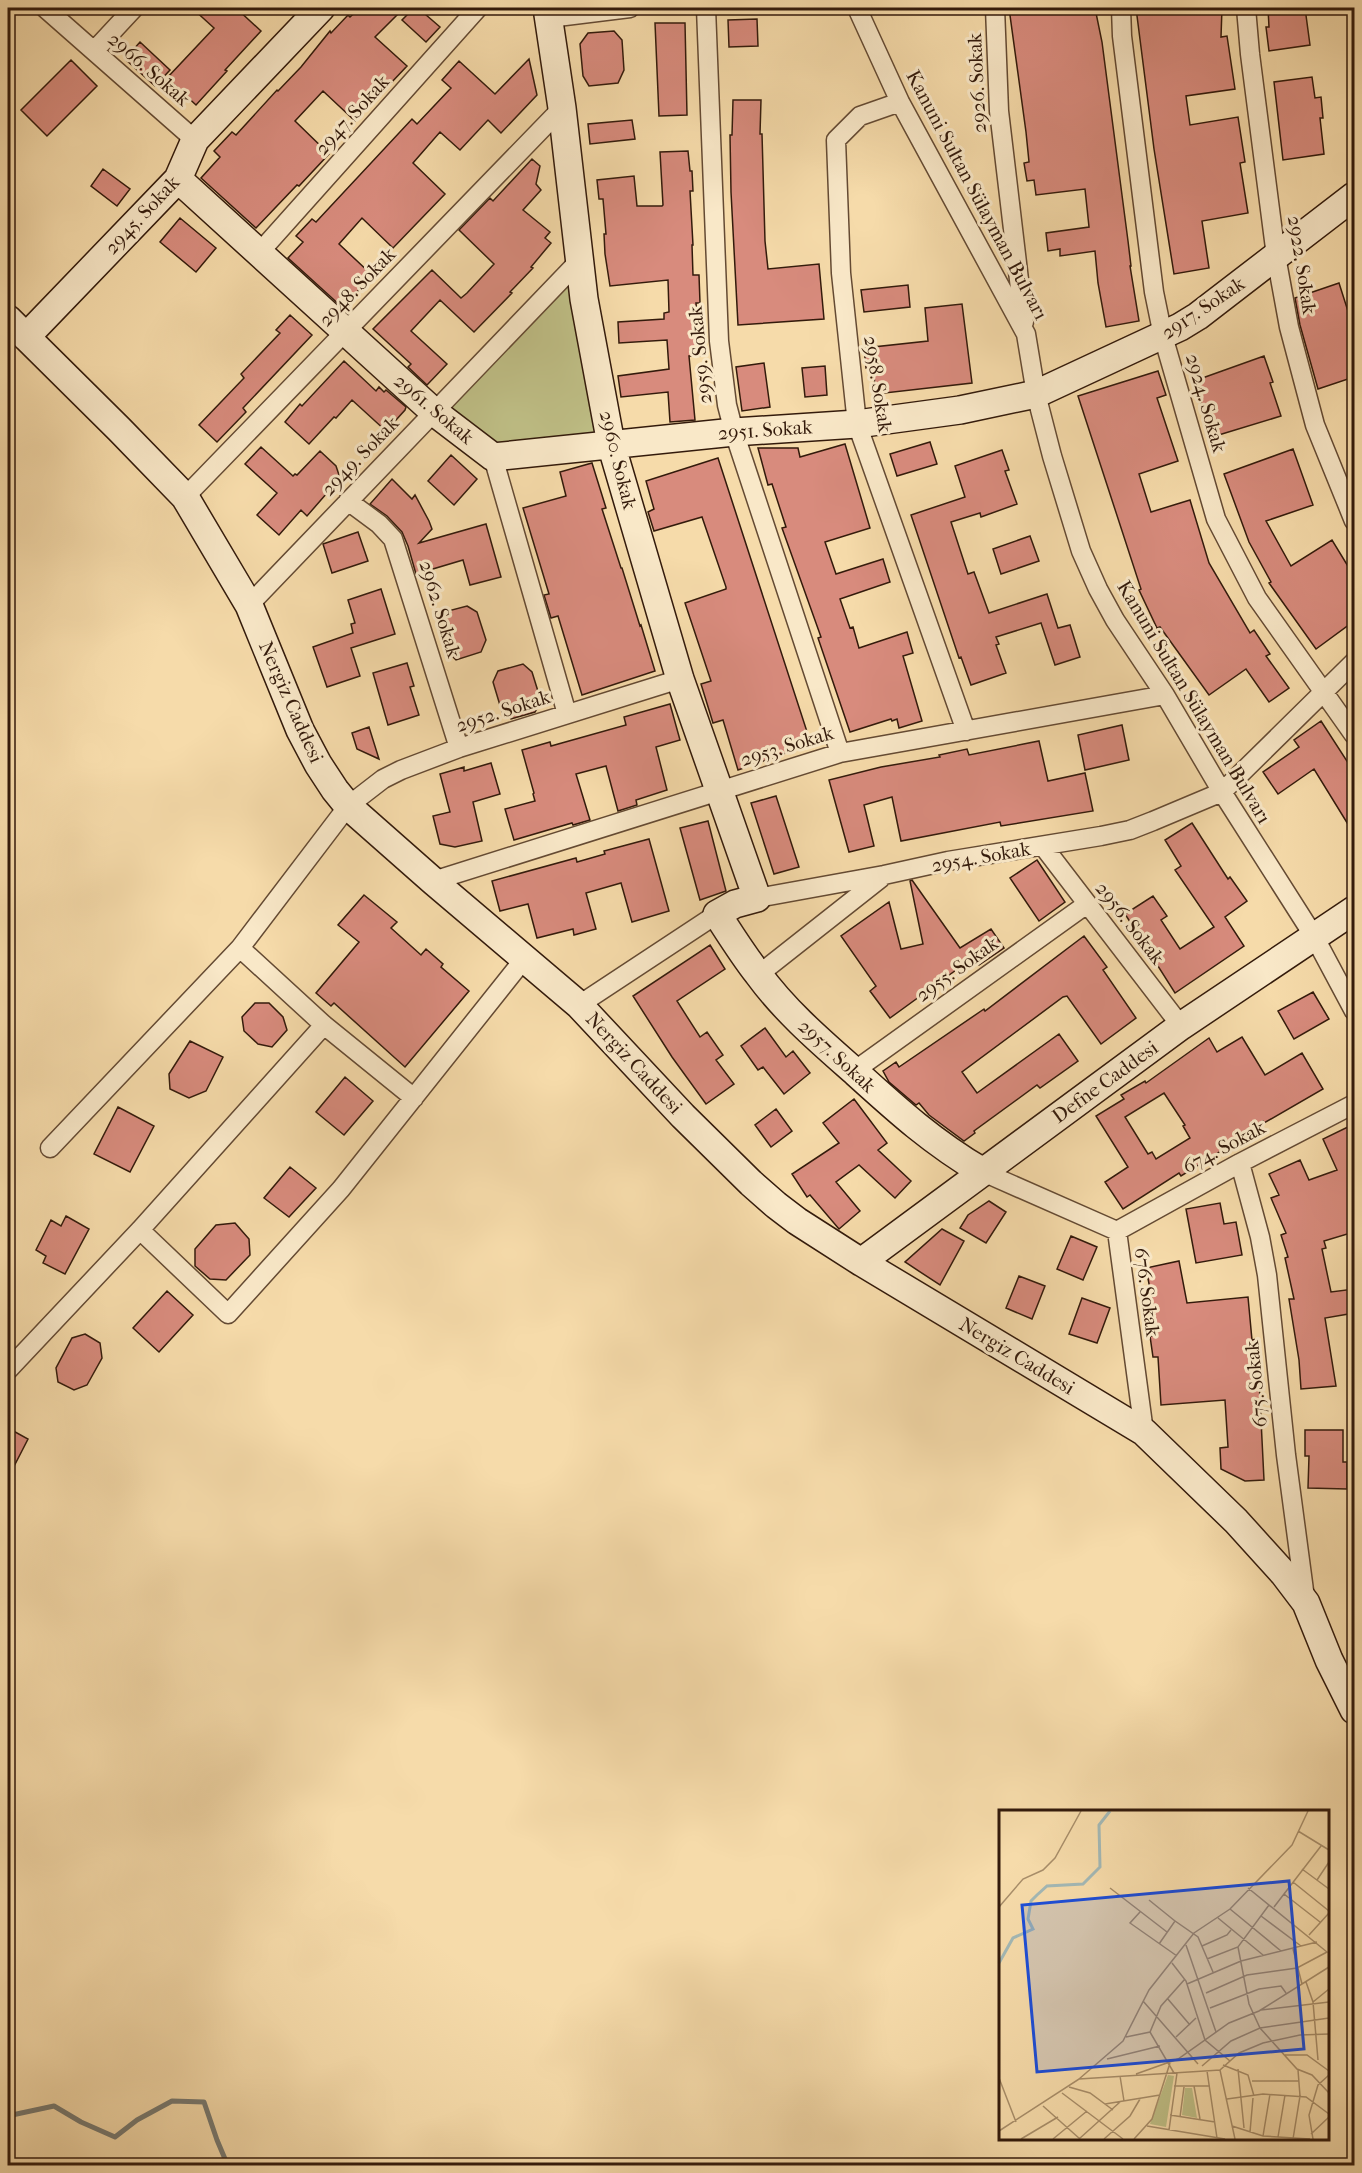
<svg xmlns="http://www.w3.org/2000/svg" width="1362" height="2173" font-family="'IM FELL French Canon',serif">
	<style>
		.green { fill: #bfbf86; stroke: #796c48; stroke-width: 1.5 }
		.lines { fill: none; stroke-linecap: round; stroke-linejoin: round }
		.stream { stroke: #767971; stroke-width: 5 }
		.building { fill: #d88b7d; stroke: #331a0b; stroke-width: 1.5; fill-rule: evenodd }
		.street-casing { stroke: #644a33; stroke-width: 21 }
		.secondary-casing { stroke: #331a0b; stroke-width: 30 }
		.street { stroke: #f9e8c8; stroke-width: 18 }
		.secondary { stroke: #f9e8c8; stroke-width: 27 }
		.labels { text-anchor: middle; dominant-baseline: central; stroke-width: 6; stroke-linejoin: round; paint-order: stroke }
		.street-label { font-size: 20px; fill: #331a0b; stroke: #f9e8c8 }
		.inset-river { fill: none; stroke: #a3b8b5; stroke-width: 3 }
		.inset-road { fill: none; stroke: #a88e6a; stroke-width: 1.5 }
		.view { fill: #1d4ed8; fill-opacity: 0.15; stroke: #1d4ed8; stroke-width: 3 }
		.inset-edge { fill: none; stroke: #331a0b; stroke-width: 3 }
	</style>
	<rect width="100%" height="100%" fill="#f6dbaa"/>
	<filter id="stains"><feTurbulence type="fractalNoise" baseFrequency=".00333" numOctaves="4"/><feColorMatrix values="0 0 0 0 .2 0 0 0 0 .09 0 0 0 0 .02 0 0 0 .5 -.17"/></filter>
	<radialGradient id="worn" r=".72"><stop offset=".6" stop-color="#630" stop-opacity="0"/><stop offset="1" stop-color="#630" stop-opacity=".3"/></radialGradient>
	<path class="green" d="M566 285 578 293 599 438 504 451 448 410Z"/>
	<g class="lines">
		<path class="stream" d="M8 2113 12 2115 54 2106 81 2122 115 2137 137 2120 172 2101 204 2102 217 2140 228 2166"/>
	</g>
	<path class="building" d="M192 8H236L261 31 225 70 227 71 196 105 167 78 214 28Z
		M360 8H389L397 15 375 37 407 66 355 121 323 91 295 121 329 154 299 186 297 185 256 228 201 178 220 157 214 151 232 132 236 135 277 90 278 91 301 67 330 31 331 33 348 15 350 17Z
		M414 8H418L440 27 426 42 402 20Z
		M1009 8H1095L1102 42 1128 241 1131 266H1130L1139 321 1106 327 1098 283 1095 251 1060 256V249L1048 251 1046 233 1089 227 1085 189 1036 195 1034 180 1027 181 1024 163 1029 162 1026 132Z
		M1136 8H1222L1221 37 1227 36 1235 89 1186 96 1190 125 1238 117 1245 162 1240 163 1248 213 1202 221 1209 268 1174 274 1154 149Z
		M1268 8H1305L1310 45 1269 51 1266 27H1269Z
		M757 19 758 46 729 47 728 20Z
		M655 23H685L687 115 659 116Z
		M614 31 622 40 624 70 618 83 589 86 583 76 580 44 588 33Z
		M140 42 170 70 155 86 125 59Z
		M529 59 537 95 501 133 488 120 460 150 440 132 413 163 445 194 393 248 362 218 339 244 372 275 343 308 288 258 303 242 296 236 312 219 316 222 412 119 417 124 451 88 442 80 459 61 495 94Z
		M71 60 97 86 47 136 21 110Z
		M1312 77 1315 98 1321 97 1323 118H1320L1324 154 1283 160 1274 82Z
		M733 100H761L760 134H762L765 241 768 269 819 264 824 319 738 325 731 192 730 135H732Z
		M632 120 635 139 590 144 588 124Z
		M688 151 690 171H692L693 191H690L693 245H692L693 275H699L700 303H696L700 356H689L695 420 670 422 668 392 621 397 618 376 669 369 667 340 619 343 618 322 664 319V313L669 312 668 280 610 286 605 254 604 234H606L603 199H599L597 180 634 176 637 206H662L663 205 660 152Z
		M532 159 540 166 536 184 541 190 523 210 550 232 545 238 551 243 531 267 533 268 510 292 512 293 474 332 440 300 411 331 447 364 427 385 408 367 411 364 373 329 432 270 461 298 467 293 494 264 459 230 490 198 493 201Z
		M103 169 130 189 117 206 91 186Z
		M180 218 216 248 196 272 160 242Z
		M1339 283 1354 330V377L1318 389 1300 325 1295 298Z
		M908 285 910 307 864 312 861 290Z
		M962 304 972 383 876 394 873 368H866L864 348 928 341 925 308Z
		M290 315 312 335 243 408 246 412 217 442 199 425 244 378 241 374 280 333 276 330Z
		M1264 356 1273 382 1270 383 1281 416 1212 437 1194 381Z
		M344 361 376 391 379 387 384 392 386 390 406 407 405 410 386 431 352 400 336 418 334 417 309 444 285 422 300 404 302 406Z
		M764 363 770 407 742 411 736 367Z
		M825 366 827 395 805 397 802 368Z
		M1158 371 1166 395 1157 398 1178 461 1139 474 1151 512 1190 500 1209 563 1250 633 1254 630 1270 654 1266 656 1289 688 1269 702 1246 669 1209 695 1160 627 1157 628 1139 590 1141 589 1078 396Z
		M930 442 937 464 897 476 890 454Z
		M845 444 870 528 825 542 836 574 883 559 890 582 840 599 850 628 853 627 859 648 907 632 913 653 903 656 922 721 899 728 897 719 892 721 891 719 850 732 818 638 821 637 782 528 786 527 772 484 768 485 758 448H798L800 457Z
		M261 447 293 476 295 474 297 475 320 451 336 466 340 478 307 516 301 510 279 535 257 515 277 493 245 464Z
		M1293 449 1313 505 1266 521 1291 566 1332 540 1354 576V621L1316 649 1269 583 1271 582 1249 542 1224 474Z
		M1002 450 1009 470 1005 471 1017 504 981 517 980 513 951 522 968 574 974 572 989 613 1047 594 1058 628 1070 625 1080 657 1055 665 1041 623 996 637 999 644 996 645 1006 673 971 685 961 657 959 658 911 515 965 497 955 466Z
		M451 455 477 479 454 505 428 481Z
		M718 458 811 744 738 770 723 720 713 723 701 684 711 681 685 603 726 589V587L702 517 654 531 648 512 654 509 646 481Z
		M592 463 606 508 602 509 621 568H622L640 626 641 625 655 671 582 695 558 616 551 618 544 595 549 594 523 508 566 496 560 472Z
		M392 479 412 499 415 495 429 521 432 529 419 543 486 524 501 577 470 585 463 560 416 574 408 546 402 532 387 516 370 504Z
		M358 532 368 561 332 573 323 544Z
		M1030 536 1039 561 1001 574 993 549Z
		M381 589 395 634 351 648 360 676 327 687 313 647 353 633 351 624 355 623 348 600Z
		M467 606 477 612 486 640 481 652 456 660 447 651 440 625 444 612Z
		M407 663 414 686 410 687 419 715 388 725 373 673Z
		M523 664 532 672 541 701 535 712 511 719 502 712 493 682 498 671Z
		M670 704 680 740 656 747 667 790 636 800 637 805 618 811 606 766 576 774 590 820 573 825 572 823 514 840 505 809 535 801 533 794 534 793 522 750 550 742 551 746 626 725 624 717Z
		M1321 721 1354 772V834L1314 769 1278 794 1263 772 1299 747 1294 740Z
		M1122 725 1129 760 1085 770 1078 735Z
		M369 727 379 759 357 749 352 733Z
		M1039 741 1048 781 1085 773 1093 811 1001 826 1000 822 901 841 892 797 864 805 874 846 849 852 829 780 881 767 940 757 939 755 967 749 969 755Z
		M491 763 500 794 473 802 482 841 455 847 440 844 433 816 450 812 440 774 464 767V771Z
		M776 796 799 867 774 874 751 803Z
		M708 821 726 891 700 900 680 828Z
		M1192 823 1228 879 1230 877 1247 901 1225 917 1244 946 1175 993 1125 914 1153 896 1167 916 1161 920 1180 949 1214 927 1175 870 1181 866 1165 840Z
		M649 839 669 911 632 922 621 883 586 893 596 929 574 935 573 929 537 938 528 904 500 911 492 881 576 858 577 862 605 854 604 851Z
		M1037 860 1065 902 1039 921 1010 878Z
		M912 880 960 948 991 929 1004 948 979 965 974 957 890 1018 870 991 876 986 841 936 889 902 901 949 923 944 910 881Z
		M364 895 397 922 391 928 421 955 426 949 443 964 441 967 469 991 405 1067 334 1003 331 1006 316 993 359 942 338 925Z
		M1084 936 1107 967 1103 970 1136 1018 1101 1044 1067 996 1063 997 962 1072 977 1093 1059 1034 1078 1061 1040 1088 1037 1085 974 1131 975 1133 964 1141 929 1115 919 1103 916 1105 889 1082 883 1071 896 1062 899 1067 984 1009 985 1011Z
		M710 945 725 969 677 1001 700 1037 707 1032 723 1055 716 1060 734 1084 706 1104 672 1057 633 996Z
		M1313 992 1329 1019 1294 1039 1278 1011Z
		M255 1003H269L283 1017 287 1030 272 1047 258 1044 244 1031 242 1017Z
		M765 1028 786 1057 793 1051 810 1073 784 1094 763 1067 758 1070 741 1046Z
		M1242 1037 1265 1075 1302 1053 1323 1089 1264 1123 1263 1121 1224 1144 1226 1148 1181 1176 1179 1173 1123 1209 1105 1182 1128 1167 1096 1116 1124 1099 1121 1095 1145 1081 1146 1083 1209 1038 1217 1052ZM1164 1093 1185 1125 1183 1126 1190 1138 1156 1159 1152 1152 1148 1154 1125 1117Z
		M190 1041 223 1057 206 1091 189 1098 170 1089 169 1074Z
		M345 1077 373 1101 344 1135 316 1112Z
		M854 1099 887 1143 878 1150 911 1181 895 1198 859 1165 836 1182 860 1211 839 1229 810 1195 807 1197 792 1174 839 1143 823 1123Z
		M118 1107 154 1126 130 1172 94 1154Z
		M776 1109 792 1131 771 1147 755 1125Z
		M1354 1124V1232L1324 1241 1326 1248 1322 1249 1331 1292 1354 1289V1313L1325 1318 1336 1386 1301 1389 1299 1360 1289 1299H1294L1285 1258 1288 1257 1281 1235 1286 1233 1271 1198 1279 1195 1269 1174 1300 1160 1309 1180 1337 1170 1323 1139Z
		M290 1167 316 1188 289 1217 264 1198Z
		M989 1201 1006 1212 986 1243 960 1228 968 1215Z
		M1220 1203 1224 1224 1236 1222 1242 1255 1196 1263 1186 1209Z
		M66 1216 89 1229 65 1274 43 1263 46 1256 36 1250 51 1220 61 1226Z
		M235 1223 249 1239 250 1255 226 1280 210 1279 195 1266V1249L216 1225Z
		M942 1229 964 1241 940 1285 905 1262Z
		M1071 1236 1097 1247 1083 1280 1057 1269Z
		M1179 1261 1187 1303 1248 1297 1252 1340 1257 1339 1264 1480 1245 1481 1221 1469 1220 1448 1228 1447 1225 1400 1161 1405 1158 1357H1153L1150 1336H1152L1149 1311 1154 1310 1146 1268Z
		M1019 1276 1045 1286 1032 1319 1006 1308Z
		M167 1291 193 1315 159 1352 133 1328Z
		M1082 1298 1110 1308 1097 1343 1069 1334Z
		M85 1334 100 1343 102 1358 87 1385 74 1390 58 1382 56 1368 72 1338Z
		M8 1428 28 1439 8 1478Z
		M1305 1430H1343V1462H1347V1489L1308 1488 1309 1456H1305Z"/>
	<g class="lines">
		<defs>
			<path id="street" d="M45 8 195 140
				M706 8 719 341 727 405 734 432 840 753
				M857 8 900 102 1026 334 1036 394 1052 456 1081 551 1098 589 1115 620 1165 695 1222 792 1315 938 1354 1011
				M995 8 999 111 1024 322
				M1121 8 1122 36 1154 292 1163 336 1216 519 1257 598 1354 735
				M1246 8 1250 54 1276 256 1289 327 1315 425 1354 521
				M549 18 630 8
				M94 51 134 8
				M900 102 860 116 836 140 841 273 857 424 966 731
				M259 253 478 8
				M493 457 567 714
				M185 497 562 108
				M348 501 379 524 393 539 459 748
				M249 605 579 261
				M1043 846 1181 1026
				M433 881 840 753 1165 695
				M757 898 884 875 948 861 1101 836 1130 830 1153 821 1222 792 1354 662
				M758 975 881 878
				M579 1005 717 914
				M854 1071 1087 904
				M414 1098 324 1025 240 948 348 806 383 779 401 770 459 748 680 679
				M50 1148 240 948
				M1240 1163 1260 1237 1267 1275 1286 1455 1305 1598
				M983 1172 1117 1231 1144 1432
				M140 1230 228 1314 341 1189 524 959
				M1117 1231 1240 1163 1354 1104
				M8 1370 140 1230 324 1025"/>
			<path id="secondary" d="M547 8 562 108 584 299 611 444 680 679 757 898 735 904 717 914C730 934 743 955 758 974 785 1011 820 1041 854 1071 897 1110 932 1142 983 1172
				M178 179 434 412 493 457 734 432 857 424 960 410 1036 394 1180 327 1198 316 1354 196
				M8 319 119 429 185 497 249 605 300 730 318 764 335 790 348 806 433 881 579 1005 683 1116 751 1183 776 1205 797 1221 861 1262 1144 1432 1236 1521 1284 1574 1306 1603 1329 1660 1354 1710
				M26 337 178 179 195 140 321 8
				M861 1262 1181 1026 1354 910"/>
		</defs>
		<use href="#street" class="street-casing"/>
		<use href="#secondary" class="secondary-casing"/>
		<use href="#street" class="street"/>
		<use href="#secondary" class="secondary"/>
	</g>
	<g class="labels">
		<g class="street-label">
			<text transform="translate(149 69) rotate(41)">2966. Sokak</text>
			<text transform="translate(977 83) rotate(-93)">2926. Sokak</text>
			<text transform="translate(352 115) rotate(-48)">2947. Sokak</text>
			<text transform="translate(977 195) rotate(62)">Kanuni Sultan Sülayman Bulvarı</text>
			<text transform="translate(142 215) rotate(-47)">2945. Sokak</text>
			<text transform="translate(1302 265) rotate(81)">2922. Sokak</text>
			<text transform="translate(357 287) rotate(-46)">2948. Sokak</text>
			<text transform="translate(1203 308) rotate(-34)">2917. Sokak</text>
			<text transform="translate(700 355) rotate(-96)">2959. Sokak</text>
			<text transform="translate(878 384) rotate(81)">2958. Sokak</text>
			<text transform="translate(1206 403) rotate(74)">2924. Sokak</text>
			<text transform="translate(434 409) rotate(40)">2961. Sokak</text>
			<text transform="translate(765 430) rotate(-4)">2951. Sokak</text>
			<text transform="translate(360 456) rotate(-46)">2949. Sokak</text>
			<text transform="translate(618 460) rotate(76)">2960. Sokak</text>
			<text transform="translate(440 609) rotate(73)">2962. Sokak</text>
			<text transform="translate(291 702) rotate(66)">Nergiz Caddesi</text>
			<text transform="translate(1194 702) rotate(59)">Kanuni Sultan Sülayman Bulvarı</text>
			<text transform="translate(503 711) rotate(-18)">2952. Sokak</text>
			<text transform="translate(787 746) rotate(-17)">2953. Sokak</text>
			<text transform="translate(981 857) rotate(-10)">2954. Sokak</text>
			<text transform="translate(1130 923) rotate(52)">2956. Sokak</text>
			<text transform="translate(957 969) rotate(-36)">2955. Sokak</text>
			<text transform="translate(837 1056) rotate(43)">2957. Sokak</text>
			<text transform="translate(634 1063) rotate(47)">Nergiz Caddesi</text>
			<text transform="translate(1105 1082) rotate(-36)">Defne Caddesi</text>
			<text transform="translate(1224 1147) rotate(-28)">674. Sokak</text>
			<text transform="translate(1147 1292) rotate(82)">676. Sokak</text>
			<text transform="translate(1017 1356) rotate(31)">Nergiz Caddesi</text>
			<text transform="translate(1256 1384) rotate(-96)">675. Sokak</text>
		</g>
	</g>
	<g transform="translate(999 1810)">
		<rect width="330" height="330" fill="#f6dbaa"/>
		<path d="M169 265 175 266 167 317 151 314ZM186 278H193L198 308 183 305Z" fill="#bfbf86"/>
		<path class="inset-river" d="M0 153 14 128 34 119 29 109 32 91 38 85 48 76 84 74 101 57 100 15 111 1"/>
		<path class="inset-road" d="M299 21 330 40M303 59 330 79M318 70 330 52M294 72 330 101M111 78 168 122M285 84 321 112M150 90 176 111M0 97 24 69 44 60 56 48 82 1M275 97 322 36M231 99 282 141M141 102 131 113 178 146M262 106 302 136M219 108 264 145M310 125 330 103M160 134 176 111 199 127 214 162M187 135 217 222M203 136 228 125 232 120M239 137 250 194 261 218 298 259 313 265 330 283M294 139 303 174M208 149 239 137 270 95M173 153 187 171 206 230 231 251M307 172 314 192 319 250M188 174 242 151 318 132M207 183 248 165 298 158 328 142 249 78M168 188 191 215M144 191 199 254M314 192 330 179M211 198 260 179 282 176 287 183M262 200 330 192M151 222 175 263M127 227 151 222 162 196 186 169M177 227 197 208M286 245H308L330 261M108 249 161 236M224 255 249 265 255 286M203 256 232 231 261 218 330 208M239 259 245 318M221 260 240 243 264 233 301 225 330 224M208 261 218 328M137 264 179 249 230 213 260 201 330 157M121 266 125 291M0 268 17 312M80 269 124 231 150 180 195 123 231 99 293 35 309 1M253 271H300M175 276H211M195 276 201 309M70 277 91 283 114 300M63 283 124 329M228 289 264 284 307 287 330 304M106 294 161 285M44 296 81 329M171 305 216 312M181 307 185 277M148 316 226 329M233 316 264 326 311 329M170 320 178 263M0 321 80 269 221 260 236 329M251 322 254 288M312 324 330 307M264 326 271 284M279 327 286 285M22 329 59 307M54 329 88 301M80 329 121 292M105 329 131 306 141 289M135 329 153 309 171 253M294 329 301 286 299 260M314 329 310 305 319 275 330 265"/>
		<path class="view" d="M290 71 305 239 38 262 23 95Z"/>
		<rect width="330" height="330" class="inset-edge"/>
	</g>
	<rect width="1362" height="2173" fill="none" stroke="#f6dbaa" stroke-width="30"/>
	<rect x="9" y="9" width="1344" height="2155" fill="none" stroke="#331a0b" stroke-width="3"/>
	<rect x="15" y="15" width="1332" height="2143" fill="none" stroke="#331a0b" stroke-width="1.5"/>
	<rect width="100%" height="100%" filter="url(#stains)"/>
	<rect width="100%" height="100%" fill="url(#worn)"/>
</svg>
